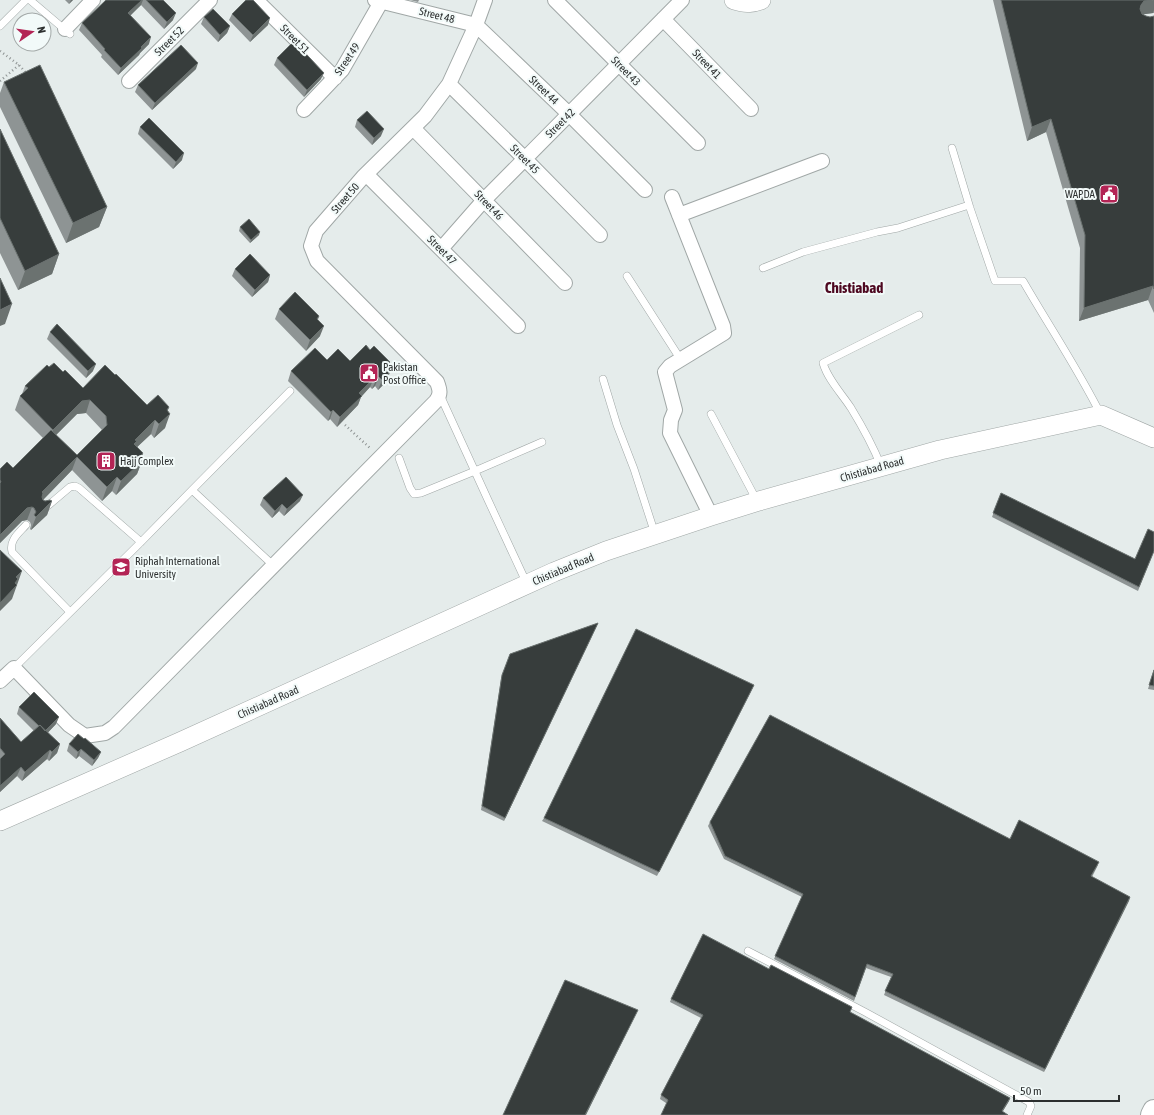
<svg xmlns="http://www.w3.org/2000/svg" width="1154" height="1115" font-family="'Asap Condensed',sans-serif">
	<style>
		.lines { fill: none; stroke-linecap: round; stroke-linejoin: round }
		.lane-casing { stroke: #a0a7a6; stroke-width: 8 }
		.street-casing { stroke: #a0a7a6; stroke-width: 16 }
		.secondary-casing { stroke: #a0a7a6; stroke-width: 20 }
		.highway-casing { stroke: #a0a7a6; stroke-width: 24 }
		.path { stroke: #8f9494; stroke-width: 2.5; stroke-dasharray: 1 3; stroke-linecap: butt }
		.lane { stroke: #fff; stroke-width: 7 }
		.street { stroke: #fff; stroke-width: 14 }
		.secondary { stroke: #fff; stroke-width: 19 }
		.highway { stroke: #fff; stroke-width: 22 }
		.wall { fill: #8e9494; fill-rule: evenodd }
		.shaded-wall { fill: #6b7270 }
		.building { fill: #373d3c; stroke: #6b7270 }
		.labels { text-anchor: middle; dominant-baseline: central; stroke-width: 4; stroke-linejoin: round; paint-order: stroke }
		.street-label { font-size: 11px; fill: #2c2f2f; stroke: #f2faf9 }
		.poi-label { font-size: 11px; fill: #2c2f2f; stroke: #f2faf9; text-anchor: start }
		.district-label { font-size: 15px; font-weight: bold; fill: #4e0921; stroke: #f2faf9 }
	</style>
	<rect width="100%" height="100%" fill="#e5eceb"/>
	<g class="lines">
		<defs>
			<path id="lane" d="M30 0 70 34
				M0 26 26 0
				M952 148 970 208 995 281H1023C1049 326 1078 369 1101 415
				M763 268 803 252 877 232 898 228 969 205
				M627 276 681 360
				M603 379 617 425 634 469 655 534
				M440 395 488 500 527 584
				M711 414 757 501
				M399 458 410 488 414 494 421 493 475 471 542 442
				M881 466C873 446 862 426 851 408 842 394 828 380 823 363L919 315
				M192 490 274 566
				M44 509 70 487 75 486 79 488 141 542
				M26 525C19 533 9 540 12 552L70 612
				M14 668 141 542 192 490 290 391
				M748 951 865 1012 1029 1102 1031 1106 1027 1115"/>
			<path id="street" d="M256 0 335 78
				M375 0 476 25 569 114 645 190
				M555 0 698 143
				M663 19 751 109
				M65 29 93 0
				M129 81 210 0
				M449 84 525 159 600 235
				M304 110 342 70 381 2
				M413 128 565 283
				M366 174 518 326
				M672 197 723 326 724 333 670 366 665 372 675 410 671 420 670 433 711 516
				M679 215 822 161
				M441 249 484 200 682 0
				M0 681 14 668 69 725 85 736 105 733 114 727 436 401C441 394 440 390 437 382L317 261 311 246 316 231 363 177 425 116 449 84 476 25 485 0"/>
			<path id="secondary" d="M734 0C744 3 751 4 761 0
				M0 821 180 742 554 572 606 551 711 516 759 501 940 450 1101 415 1154 438"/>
			<path id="highway" d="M1152 1115 1154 1111"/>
		</defs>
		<use href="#lane" class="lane-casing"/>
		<use href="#street" class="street-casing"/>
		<use href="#secondary" class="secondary-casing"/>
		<use href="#highway" class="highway-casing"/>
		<path class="path" d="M0 51 19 65 27 74
			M0 81 19 65
			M345 425 371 449"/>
		<use href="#lane" class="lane"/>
		<use href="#street" class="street"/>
		<use href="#secondary" class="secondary"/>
		<use href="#highway" class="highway"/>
	</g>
	<path class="wall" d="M65 0H73L69 4Z
		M106 0H163L173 20 164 29 141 5 130 15 149 44 140 53 139 55 118 75 101 57 102 55 79 30 82 23Z
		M410 0H419L418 2Z
		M993 0H1154V13L1143 14 1146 16 1150 17 1154 16V313L1148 300 1079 321 1080 248 1046 132 1027 141Z
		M232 14 268 25 250 42 229 20Z
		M204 17 230 26 227 33 218 42 201 24Z
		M277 58 321 79 304 97 274 65Z
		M196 69 152 110 135 92 138 85Z
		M4 82 107 207 99 227 66 243 0 107V93Z
		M357 120 381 136 372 145 355 127Z
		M140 127 182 160 173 169 138 134Z
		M0 129 59 254 52 274 18 290 0 253Z
		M240 227 259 235 250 243 239 231Z
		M235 269 270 275 268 282 252 297 232 276Z
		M279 309 319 316 318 320 320 336 306 351 275 319Z
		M50 332 93 371 86 378 47 339Z
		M370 350 390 362 387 369V381L378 390 375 386 372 389 370 387 361 397 358 405 337 427 330 419 328 421 288 381 291 371 327 360 350 361Z
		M49 367 63 372 83 388 115 375 147 405 168 412 165 428 154 438 151 434 137 447 143 453 141 460 142 461 137 474 116 495 112 491 102 501 72 470 43 500 45 501H52L47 515 31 530 30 529 31 525 30 522 27 520 22 521 0 543V469L13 468 43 438 15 410 20 396 22 394 25 386ZM86 413 102 430 77 455 56 435 77 414Z
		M1001 493 1135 559 1154 551 1138 591 992 517Z
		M263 498 300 501 284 516 279 511 272 518 260 505Z
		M598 623 504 821 481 810 501 679 510 654Z
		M1154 669V690L1148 689Z
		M754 685 657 876 542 821 544 818Z
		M19 707 56 724 47 733 60 744 57 753 49 761 47 759 22 781 17 776 0 792V718L21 742 34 731 17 714Z
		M84 739 101 752 98 758 92 766 79 756 76 759 67 751 69 744Z
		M710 822 1010 839 1098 865 1092 877 1130 897 1044 1072 884 995 891 977 866 968 854 1001 774 959 802 897 724 859 708 826Z
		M671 999 850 1012 1010 1098 1009 1101 1003 1111 666 1103 660 1099 661 1095 701 1018 670 1002Z"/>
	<path class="shaded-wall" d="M71 0H73L69 4Z
		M142 0H143L141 5 126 20 128 13Z
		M1154 0V10L1153 13 1139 15 1141 5 1144 1Z
		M176 13 173 20 164 29 167 22Z
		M270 18 268 25 250 42 253 35Z
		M230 26 227 33 218 42 220 35Z
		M151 37 149 44 140 53 139 55 118 75 121 68Z
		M198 63 196 69 152 110 155 103Z
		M324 73 321 79 304 97 307 90Z
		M1051 119 1046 132 1027 141 1032 127Z
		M384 129 381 136 372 145 374 138Z
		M184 153 182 160 173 169 176 162Z
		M107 207 99 227 66 243 73 223Z
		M260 232 259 235 250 243 251 240Z
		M59 254 52 274 18 290 25 271Z
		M270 275 268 282 252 297 255 290Z
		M1153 286 1148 300 1079 321 1084 308Z
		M12 304 5 324 0 326V310Z
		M324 326 320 336 306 351 310 340Z
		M390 362 386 371 385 367Z
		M96 364 93 371 86 378 88 371Z
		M390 372 387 381 378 390 382 380Z
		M379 377 375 386 372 389 376 380Z
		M374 378 370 387 361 397 358 405 337 427 340 417 359 393Z
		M90 400 86 413 77 414 48 443 53 430 82 401Z
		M169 407 165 419 170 414 165 428 154 438 159 424 167 410Z
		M333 410 330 419 328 421 331 412Z
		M155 420 151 434 134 450 132 454 135 440Z
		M143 453 140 463 142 461 137 474 116 495 121 481 139 458Z
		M77 457 72 470 40 503 42 492Z
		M117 477 112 491 102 501 107 487Z
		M303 495 300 501 284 516 287 509Z
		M52 501 47 515 31 530 36 517Z
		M282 504 279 511 272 518 275 511Z
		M32 507 27 520 22 521 0 543V535L27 508Z
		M22 571 12 599 0 611V603L16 577Z
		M598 623 596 626 504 821 505 818Z
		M754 685 752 688 657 876 659 872Z
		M59 717 56 724 42 739 44 732Z
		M60 744 57 753 49 761 52 752Z
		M81 749 79 756 76 759 78 752Z
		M50 750 47 759 22 781 25 772Z
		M101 752 98 758 92 766 94 760Z
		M21 767 17 776 0 792V786Z
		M1130 897 1129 901 1044 1072 1045 1069Z
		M638 1010 586 1115H585Z
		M1010 1098 1009 1101 1001 1114 1002 1111Z"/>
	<path class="building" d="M106 0H142L128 13 151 37 141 47 142 48 121 68 104 50 105 49 82 23Z
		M146 0H163L176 13 167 22Z
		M246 0H253L270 18 253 35 232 14Z
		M1001 0H1152L1144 1 1141 5 1140 9 1142 14 1146 16 1150 17 1154 16V289L1153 286 1084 308 1085 235 1051 119 1032 127Z
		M213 9 230 26 220 35 204 17Z
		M294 41 324 73 307 90 277 58Z
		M181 45 198 63 155 103 138 85Z
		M40 65 107 207 73 223 4 82Z
		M367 111 384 129 374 138 357 120Z
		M149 118 184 153 176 162 140 127Z
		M0 129 59 254 25 271 0 218Z
		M249 219 260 232 251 240 240 227Z
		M250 254 270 275 255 290 235 269Z
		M0 278 12 304 0 310Z
		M295 292 319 316 317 319 324 326 310 340 279 309Z
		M57 324 96 364 88 371 50 332Z
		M366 345 370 350 374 346 390 362 385 367 390 372 382 380 379 377 376 380 374 378 359 393 362 396 340 417 333 410 331 412 291 371 315 348 327 360 338 349 350 361Z
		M54 363 63 372 65 370 83 388 105 365 115 375 116 374 147 405 158 395 169 407 167 410 170 414 159 424 155 420 135 440 137 441 134 444 143 453 139 458 142 461 121 481 117 477 107 487 77 457 42 492 43 493 42 497 43 500 45 501 50 500 52 501 36 517 34 515 36 512 34 508 32 507 27 508 0 535V483L1 482 0 480V469L7 462 13 468 51 430 77 455 107 425 106 416 90 400 82 401 53 430 20 396 28 388 25 386 47 365 49 367Z
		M286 477 303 495 287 509 282 504 275 511 263 498Z
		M1001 493 1135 559 1148 529 1154 532V551L1139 587 993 513Z
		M0 550 22 571 16 577 18 579 15 583 17 585 0 603Z
		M598 623 505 818 482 806 502 675 510 654Z
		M636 629 754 685 659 872 544 818Z
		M1154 670V686L1149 685Z
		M34 692 59 717 45 731 40 725 39 726 19 707Z
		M770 715 1010 839 1019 820 1099 862 1091 876 1130 897 1045 1069 885 991 893 974 867 964 855 997 775 956 803 894 725 856 710 822Z
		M0 718 21 742 40 725 60 744 52 752 50 750 25 772 21 767 0 786V759L5 754 0 748Z
		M78 734 84 739 85 738 101 752 94 760 81 749 78 752 69 744Z
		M703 934 769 969 771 965 852 1007 850 1012 1010 1098 1002 1111 1008 1115H661L668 1100 661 1095 703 1015 671 999Z
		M565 980 638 1010 585 1115H503Z"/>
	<defs>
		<symbol id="civic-square" viewBox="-11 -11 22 22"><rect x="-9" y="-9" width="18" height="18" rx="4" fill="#b32455" stroke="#f2faf9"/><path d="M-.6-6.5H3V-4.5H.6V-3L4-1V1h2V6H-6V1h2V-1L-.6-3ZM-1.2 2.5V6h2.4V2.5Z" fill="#fff"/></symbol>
		<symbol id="building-square" viewBox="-11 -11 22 22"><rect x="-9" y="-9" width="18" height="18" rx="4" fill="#b32455" stroke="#f2faf9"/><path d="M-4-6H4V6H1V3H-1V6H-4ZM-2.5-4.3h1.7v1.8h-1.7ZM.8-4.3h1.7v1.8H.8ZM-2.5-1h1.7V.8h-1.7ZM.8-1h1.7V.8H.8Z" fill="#fff"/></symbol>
		<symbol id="university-square" viewBox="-11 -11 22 22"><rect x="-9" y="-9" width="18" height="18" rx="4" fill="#b32455" stroke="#f2faf9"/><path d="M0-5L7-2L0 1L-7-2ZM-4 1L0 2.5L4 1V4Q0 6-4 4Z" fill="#fff"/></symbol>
	</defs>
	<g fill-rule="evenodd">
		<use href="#civic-square" x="1098" y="183" width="22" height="22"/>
		<use href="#civic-square" x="358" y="362" width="22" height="22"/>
		<use href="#building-square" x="95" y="450" width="22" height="22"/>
		<use href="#university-square" x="110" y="556" width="22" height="22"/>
	</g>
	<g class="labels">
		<g class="street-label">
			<text transform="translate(437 15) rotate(14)">Street 48</text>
			<text transform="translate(295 39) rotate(45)">Street 51</text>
			<text transform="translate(169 41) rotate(-45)">Street 52</text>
			<text transform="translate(347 59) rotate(-56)">Street 49</text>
			<text transform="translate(707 64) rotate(46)">Street 41</text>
			<text transform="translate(626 71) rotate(45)">Street 43</text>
			<text transform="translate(544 90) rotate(44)">Street 44</text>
			<text transform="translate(560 123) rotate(-45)">Street 42</text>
			<text transform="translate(525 159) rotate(45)">Street 45</text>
			<text transform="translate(345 198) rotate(-49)">Street 50</text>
			<text transform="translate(489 205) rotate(46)">Street 46</text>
			<text transform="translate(442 250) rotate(45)">Street 47</text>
			<text transform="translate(872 469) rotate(-16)">Chistiabad Road</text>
			<text transform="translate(563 569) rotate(-23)">Chistiabad Road</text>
			<text transform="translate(268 702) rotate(-24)">Chistiabad Road</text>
		</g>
		<g class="poi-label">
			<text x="1095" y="194" text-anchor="end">WAPDA</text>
			<text x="383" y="367">Pakistan<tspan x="383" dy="13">Post Office</tspan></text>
			<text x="120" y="461">Hajj Complex</text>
			<text x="135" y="561">Riphah International<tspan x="135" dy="13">University</tspan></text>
		</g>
		<g class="district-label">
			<text x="854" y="287">Chistiabad</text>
		</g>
	</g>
	<g transform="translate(32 32) rotate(77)"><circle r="19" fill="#f2faf9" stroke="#a3a9a8"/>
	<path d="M0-3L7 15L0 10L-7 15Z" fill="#b32455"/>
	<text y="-6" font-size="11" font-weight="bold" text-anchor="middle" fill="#2c2f2f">N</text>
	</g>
	<path d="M1014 1095v6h105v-6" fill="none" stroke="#2c2f2f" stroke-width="2"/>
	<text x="1020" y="1095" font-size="12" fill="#2c2f2f" stroke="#f2faf9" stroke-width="3" paint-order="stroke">50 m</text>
</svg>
